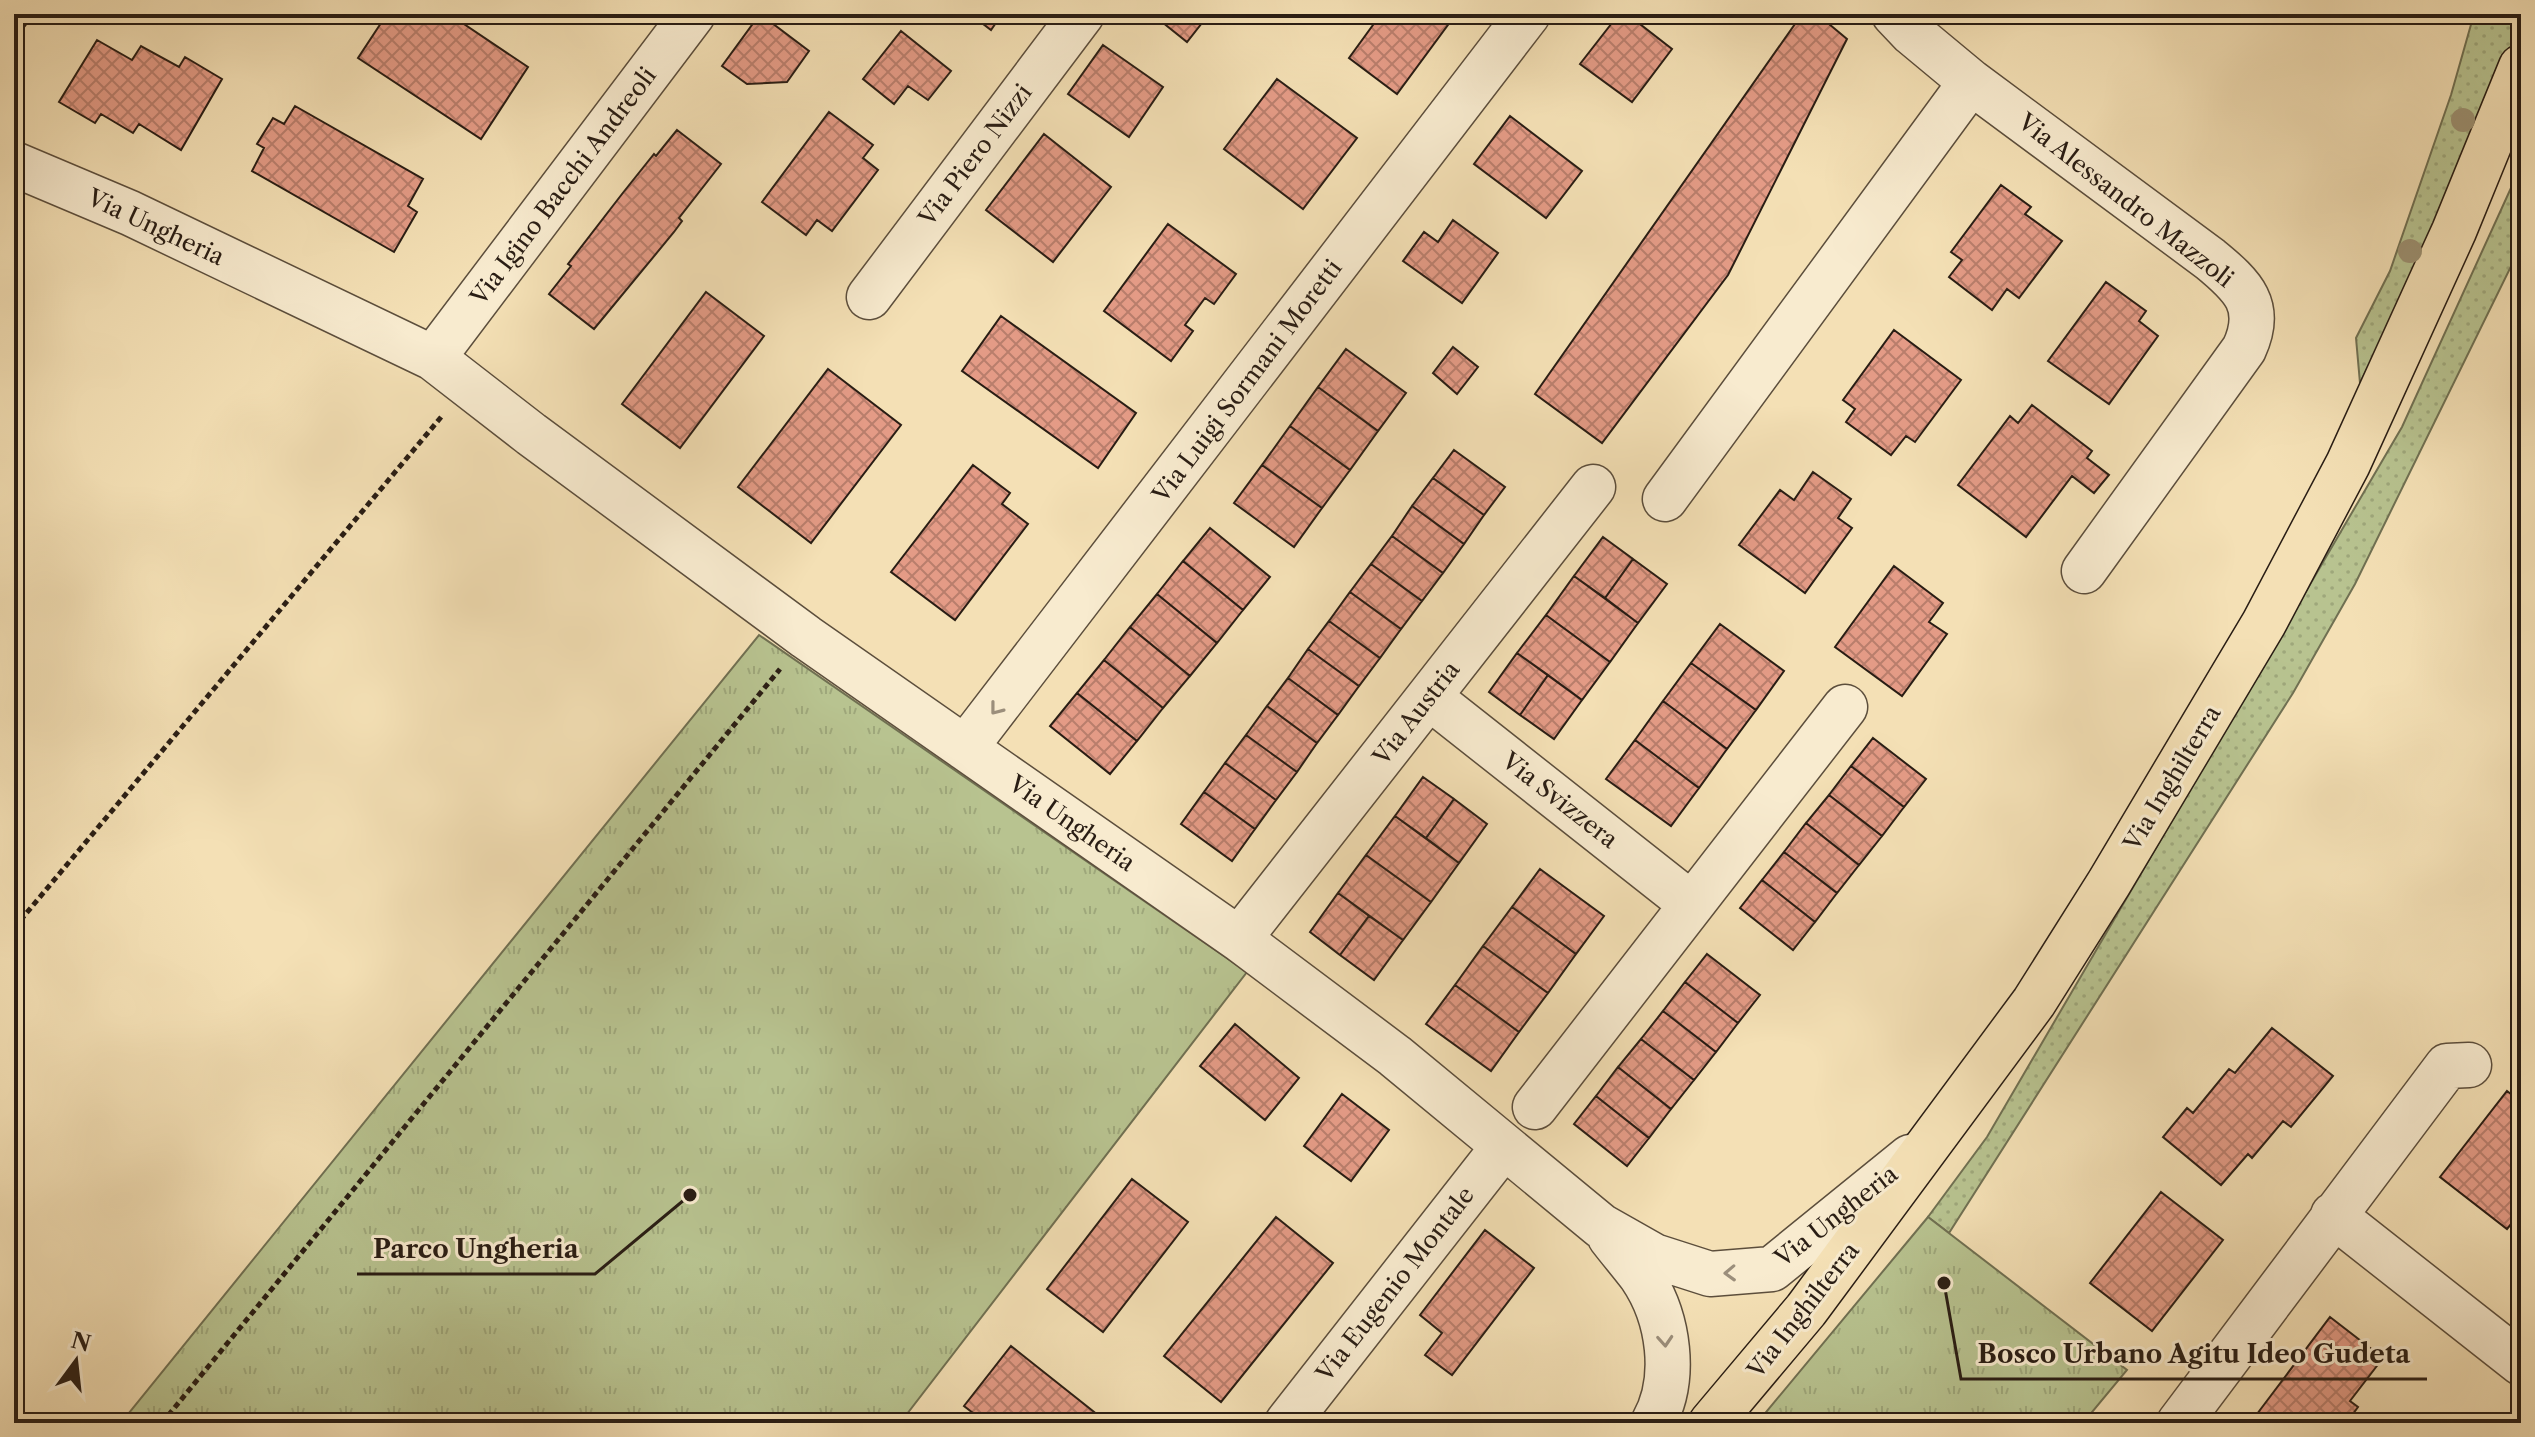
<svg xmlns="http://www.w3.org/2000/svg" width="2535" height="1437" font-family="'Libre Caslon Text',serif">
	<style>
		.grass { fill: url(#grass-dots); stroke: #707052; stroke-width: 2 }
		.park { fill: url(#park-tufts); stroke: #707052; stroke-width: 2 }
		.building { fill: url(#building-cross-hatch); stroke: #291d14; stroke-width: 2 }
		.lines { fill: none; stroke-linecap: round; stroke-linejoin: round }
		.minor-casing { stroke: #5c4e3c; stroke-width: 47 }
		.major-casing { stroke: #291d14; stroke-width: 47 }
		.path { stroke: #291d14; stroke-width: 5; stroke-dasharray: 6 4; stroke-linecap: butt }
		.minor { stroke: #f8ebcf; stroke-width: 44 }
		.major { stroke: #f4e0b5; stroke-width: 44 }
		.tree { fill: #9c9071 }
		.oneway { stroke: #9b8e7b }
		.labels { text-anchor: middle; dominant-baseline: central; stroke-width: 6; stroke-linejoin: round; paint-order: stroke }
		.street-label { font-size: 24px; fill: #291d14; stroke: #f8ebcf }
		.leader { fill: none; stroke: #291d14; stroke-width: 3 }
		.callout-dot { fill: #291d14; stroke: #f8ebcf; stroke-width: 3 }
		.callout-label { font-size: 26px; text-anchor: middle; font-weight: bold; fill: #291d14; stroke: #f8ebcf; stroke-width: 6; stroke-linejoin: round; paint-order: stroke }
	</style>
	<defs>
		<pattern id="grass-dots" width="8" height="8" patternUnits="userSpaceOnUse" patternTransform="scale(2)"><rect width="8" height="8" fill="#b8c390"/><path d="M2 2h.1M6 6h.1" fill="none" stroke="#9ea77b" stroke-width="1.8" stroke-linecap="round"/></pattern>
		<pattern id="park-tufts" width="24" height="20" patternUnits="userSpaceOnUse" patternTransform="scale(2)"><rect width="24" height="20" fill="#b8c390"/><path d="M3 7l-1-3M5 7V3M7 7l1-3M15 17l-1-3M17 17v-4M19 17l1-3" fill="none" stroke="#9ea77b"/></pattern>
		<pattern id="building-cross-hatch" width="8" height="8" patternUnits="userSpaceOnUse" patternTransform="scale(2)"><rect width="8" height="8" fill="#e49b86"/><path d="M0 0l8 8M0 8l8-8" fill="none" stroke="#b97e6c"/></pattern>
	</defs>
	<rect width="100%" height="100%" fill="#f4e0b5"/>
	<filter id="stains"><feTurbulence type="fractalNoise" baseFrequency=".0025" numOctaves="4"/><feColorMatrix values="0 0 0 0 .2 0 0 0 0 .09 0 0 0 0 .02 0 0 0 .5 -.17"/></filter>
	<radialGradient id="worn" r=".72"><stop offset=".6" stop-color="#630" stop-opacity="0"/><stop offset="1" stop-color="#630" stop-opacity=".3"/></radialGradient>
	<path class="grass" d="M2474 14H2521V25L2434 238 2360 383 2356 338 2390 271 2451 95Z
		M2521 166V246L2355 584 2293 693 1949 1233 1928 1217 1987 1137 2402 427Z"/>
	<path class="park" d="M759 635 1247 972 900 1423H129L124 1419Z
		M1928 1217 2127 1370 2083 1423H1757Z"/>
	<path class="building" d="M14 14H23L21 16 28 22 14 40Z
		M387 14H449L528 67 481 139 358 58Z
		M760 14 809 51 787 82 747 84 722 66Z
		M970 14H1002L991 30Z
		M1152 14H1209L1187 42Z
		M1381 14H1456L1397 94 1349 58Z
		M1619 14H1627L1672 49 1632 102 1580 64Z
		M1802 14H1817L1847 39 1728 275 1602 443 1535 394Z
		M901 31 951 71 928 100 908 86 894 104 863 79Z
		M97 40 132 60 141 46 179 67 185 57 222 79 181 150 139 124 133 133 101 114 95 123 59 102Z
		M1103 45 1163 87 1129 137 1068 94Z
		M1277 79 1357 138 1303 209 1224 149Z
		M295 106 423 179 408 206 417 212 394 252 252 171 264 148 257 144 273 118 284 124Z
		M829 112 873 145 863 158 878 170 832 231 817 220 806 235 762 202Z
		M1510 116 1582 171 1546 218 1474 164Z
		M677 130 721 164 679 218 682 221 674 232 594 329 549 294 571 266 568 264 622 194 654 154 656 156Z
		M1044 134 1111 187 1053 262 986 210Z
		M2001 185 2031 207 2025 214 2062 241 2019 298 2007 289 1992 310 1949 277 1962 260 1951 252Z
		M1453 220 1498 253 1462 303 1403 261 1424 232 1438 242Z
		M1168 224 1236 274 1214 304 1205 298 1185 325 1193 331 1171 361 1104 311Z
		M2106 282 2146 311 2139 321 2158 336 2109 404 2048 361Z
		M706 292 764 336 680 448 622 404Z
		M1001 316 1136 413 1098 468 962 371Z
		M1894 330 1961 380 1915 442 1906 436 1891 455 1846 422 1855 409 1843 400Z
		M1453 347 1478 367 1457 394 1433 373Z
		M1346 349 1406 393 1378 431 1318 387Z
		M828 369 901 425 811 543 738 487Z
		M1318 387 1378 431 1350 470 1290 426Z
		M2032 405 2092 451 2087 458 2109 475 2094 493 2072 476 2026 537 1958 485 2010 416 2018 423Z
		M1290 426 1350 470 1322 508 1262 465Z
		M1454 450 1505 487 1484 515 1433 478Z
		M973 465 1010 493 1002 504 1028 524 955 620 891 572Z
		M1262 465 1322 508 1294 547 1234 503Z
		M1813 472 1851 499 1838 518 1852 528 1805 593 1739 545 1780 490 1794 500Z
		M1433 478 1484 515 1464 544 1412 506Z
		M1412 506 1464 544 1443 573 1392 536Z
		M1210 528 1270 577 1243 610 1183 561Z
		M1392 536 1443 573 1422 601 1371 564Z
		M1603 537 1633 559 1605 598 1574 576Z
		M1633 559 1667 584 1638 623 1605 598Z
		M1183 561 1243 610 1217 643 1157 594Z
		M1371 564 1422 601 1401 629 1350 592Z
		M1894 566 1943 603 1929 622 1947 634 1902 696 1835 647Z
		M1574 576 1638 623 1610 662 1546 615Z
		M1350 592 1401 629 1380 658 1329 621Z
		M1157 594 1217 643 1190 676 1130 627Z
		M1546 615 1610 662 1582 700 1517 653Z
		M1329 621 1380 658 1359 686 1308 649Z
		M1720 624 1784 671 1756 710 1691 663Z
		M1130 627 1190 676 1163 708 1104 660Z
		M1308 649 1359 686 1338 715 1288 678Z
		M1517 653 1548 675 1520 715 1489 692Z
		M1104 660 1163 708 1137 741 1077 693Z
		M1691 663 1756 710 1727 749 1663 701Z
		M1548 675 1582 700 1554 739 1520 715Z
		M1288 678 1338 715 1317 743 1267 706Z
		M1077 693 1137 741 1110 774 1050 726Z
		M1663 701 1727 749 1699 788 1635 740Z
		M1267 706 1317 743 1297 772 1246 735Z
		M1246 735 1297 772 1276 800 1225 763Z
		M1873 738 1926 779 1904 807 1851 766Z
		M1635 740 1699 788 1671 826 1606 779Z
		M1225 763 1276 800 1255 829 1204 792Z
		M1851 766 1904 807 1882 836 1829 795Z
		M1423 777 1454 799 1426 838 1395 816Z
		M1204 792 1255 829 1232 861 1181 824Z
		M1829 795 1882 836 1859 865 1806 823Z
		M1454 799 1487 824 1459 863 1426 838Z
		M1395 816 1459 863 1431 902 1366 855Z
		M1806 823 1859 865 1837 893 1784 852Z
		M1784 852 1837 893 1815 922 1762 880Z
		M1366 855 1431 902 1403 940 1338 893Z
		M1540 869 1604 916 1576 954 1512 907Z
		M1762 880 1815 922 1793 950 1740 908Z
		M1338 893 1369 916 1340 955 1310 932Z
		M1512 907 1576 954 1548 993 1483 946Z
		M1369 916 1403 940 1374 980 1340 955Z
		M1483 946 1548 993 1519 1032 1455 985Z
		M1707 954 1760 995 1738 1023 1685 982Z
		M1685 982 1738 1023 1716 1052 1663 1011Z
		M1455 985 1519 1032 1491 1071 1426 1024Z
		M1663 1011 1716 1052 1694 1080 1641 1039Z
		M1235 1024 1299 1078 1265 1120 1200 1066Z
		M2272 1028 2333 1076 2291 1127 2283 1121 2252 1158 2248 1154 2221 1185 2163 1137 2187 1108 2193 1113 2229 1069 2235 1073Z
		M1641 1039 1694 1080 1671 1109 1618 1067Z
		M1618 1067 1671 1109 1649 1138 1596 1096Z
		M2507 1091 2521 1102V1212L2507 1229 2440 1177Z
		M1342 1094 1389 1130 1351 1181 1304 1146Z
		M1596 1096 1649 1138 1627 1166 1574 1124Z
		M1132 1179 1188 1222 1103 1332 1047 1289Z
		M2161 1192 2223 1240 2152 1331 2090 1283Z
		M1276 1217 1333 1263 1221 1402 1164 1356Z
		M1485 1230 1534 1268 1452 1375 1425 1355 1442 1333 1420 1315Z
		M2330 1317 2383 1358 2350 1401 2358 1407 2350 1418 2355 1423H2269L2257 1414Z
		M1011 1346 1108 1423H986L964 1406Z"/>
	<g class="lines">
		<defs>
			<path id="minor" d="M1894 14 1912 33 1971 82 2210 259C2243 286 2264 306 2244 349L2084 571
				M14 164 130 213 433 358 531 434 806 637 1239 939 1395 1056 1601 1226 1654 1256 1710 1274 1772 1269 1910 1157
				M869 297 1082 14
				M433 358 693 14
				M1665 499 1971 82
				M1429 697 1690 903
				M965 748 1528 14
				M1239 939 1593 487
				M1535 1107 1845 707
				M2333 1215 2521 1363
				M1610 1237C1620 1250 1631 1263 1641 1276 1669 1317 1678 1379 1653 1423
				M1287 1423 1504 1146
				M2179 1423 2447 1066 2469 1065"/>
			<path id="major" d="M1711 1423 1806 1310 2034 1002 2109 883 2264 623 2348 464 2454 231 2521 67"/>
		</defs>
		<use href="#minor" class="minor-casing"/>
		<use href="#major" class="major-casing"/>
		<path class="path" d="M14 928 442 416
			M162 1423 780 669"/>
		<use href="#minor" class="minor"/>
		<use href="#major" class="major"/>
	</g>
	<g class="tree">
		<circle cx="2463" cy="120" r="12"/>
		<circle cx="2410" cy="251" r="12"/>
	</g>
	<defs><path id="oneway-chevron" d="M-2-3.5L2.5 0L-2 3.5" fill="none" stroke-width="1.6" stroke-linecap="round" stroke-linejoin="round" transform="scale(2)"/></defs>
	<g class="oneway">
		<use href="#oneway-chevron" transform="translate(996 709) rotate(128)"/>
		<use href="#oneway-chevron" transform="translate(1730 1273) rotate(178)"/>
		<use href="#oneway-chevron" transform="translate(1665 1341) rotate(86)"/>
	</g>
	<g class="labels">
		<g class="street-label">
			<text transform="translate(975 155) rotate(-53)">Via Piero Nizzi</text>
			<text transform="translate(563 186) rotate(-53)">Via Igino Bacchi Andreoli</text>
			<text transform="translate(2126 200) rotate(38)">Via Alessandro Mazzoli</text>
			<text transform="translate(156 227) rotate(25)">Via Ungheria</text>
			<text transform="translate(1247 381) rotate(-53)">Via Luigi Sormani Moretti</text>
			<text transform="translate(1416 713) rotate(-52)">Via Austria</text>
			<text transform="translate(2172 778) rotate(-59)">Via Inghilterra</text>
			<text transform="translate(1560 800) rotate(38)">Via Svizzera</text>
			<text transform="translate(1072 823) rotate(35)">Via Ungheria</text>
			<text transform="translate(1836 1216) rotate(-38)">Via Ungheria</text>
			<text transform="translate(1395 1284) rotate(-52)">Via Eugenio Montale</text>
			<text transform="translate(1803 1310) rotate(-52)">Via Inghilterra</text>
		</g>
	</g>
	<path class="leader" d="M690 1195L595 1274H357M1944 1283L1961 1379H2427"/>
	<g class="callout-dot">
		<circle cx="690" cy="1195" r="8"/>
		<circle cx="1944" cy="1283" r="8"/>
	</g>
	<g class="callout-label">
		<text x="476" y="1258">Parco Ungheria</text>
		<text x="2194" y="1363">Bosco Urbano Agitu Ideo Gudeta</text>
	</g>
	<rect width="2535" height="1437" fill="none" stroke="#f4e0b5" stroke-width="48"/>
	<rect x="16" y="16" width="2503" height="1405" fill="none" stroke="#291d14" stroke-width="4"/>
	<rect x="24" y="24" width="2487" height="1389" fill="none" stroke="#291d14" stroke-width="2"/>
	<g transform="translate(76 1361) rotate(15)" stroke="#f8ebcf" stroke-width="6" paint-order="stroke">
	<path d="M0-6L14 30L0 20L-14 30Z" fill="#291d14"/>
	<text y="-12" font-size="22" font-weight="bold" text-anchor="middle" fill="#291d14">N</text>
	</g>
	<rect width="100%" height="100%" filter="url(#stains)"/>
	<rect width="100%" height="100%" fill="url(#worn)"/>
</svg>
